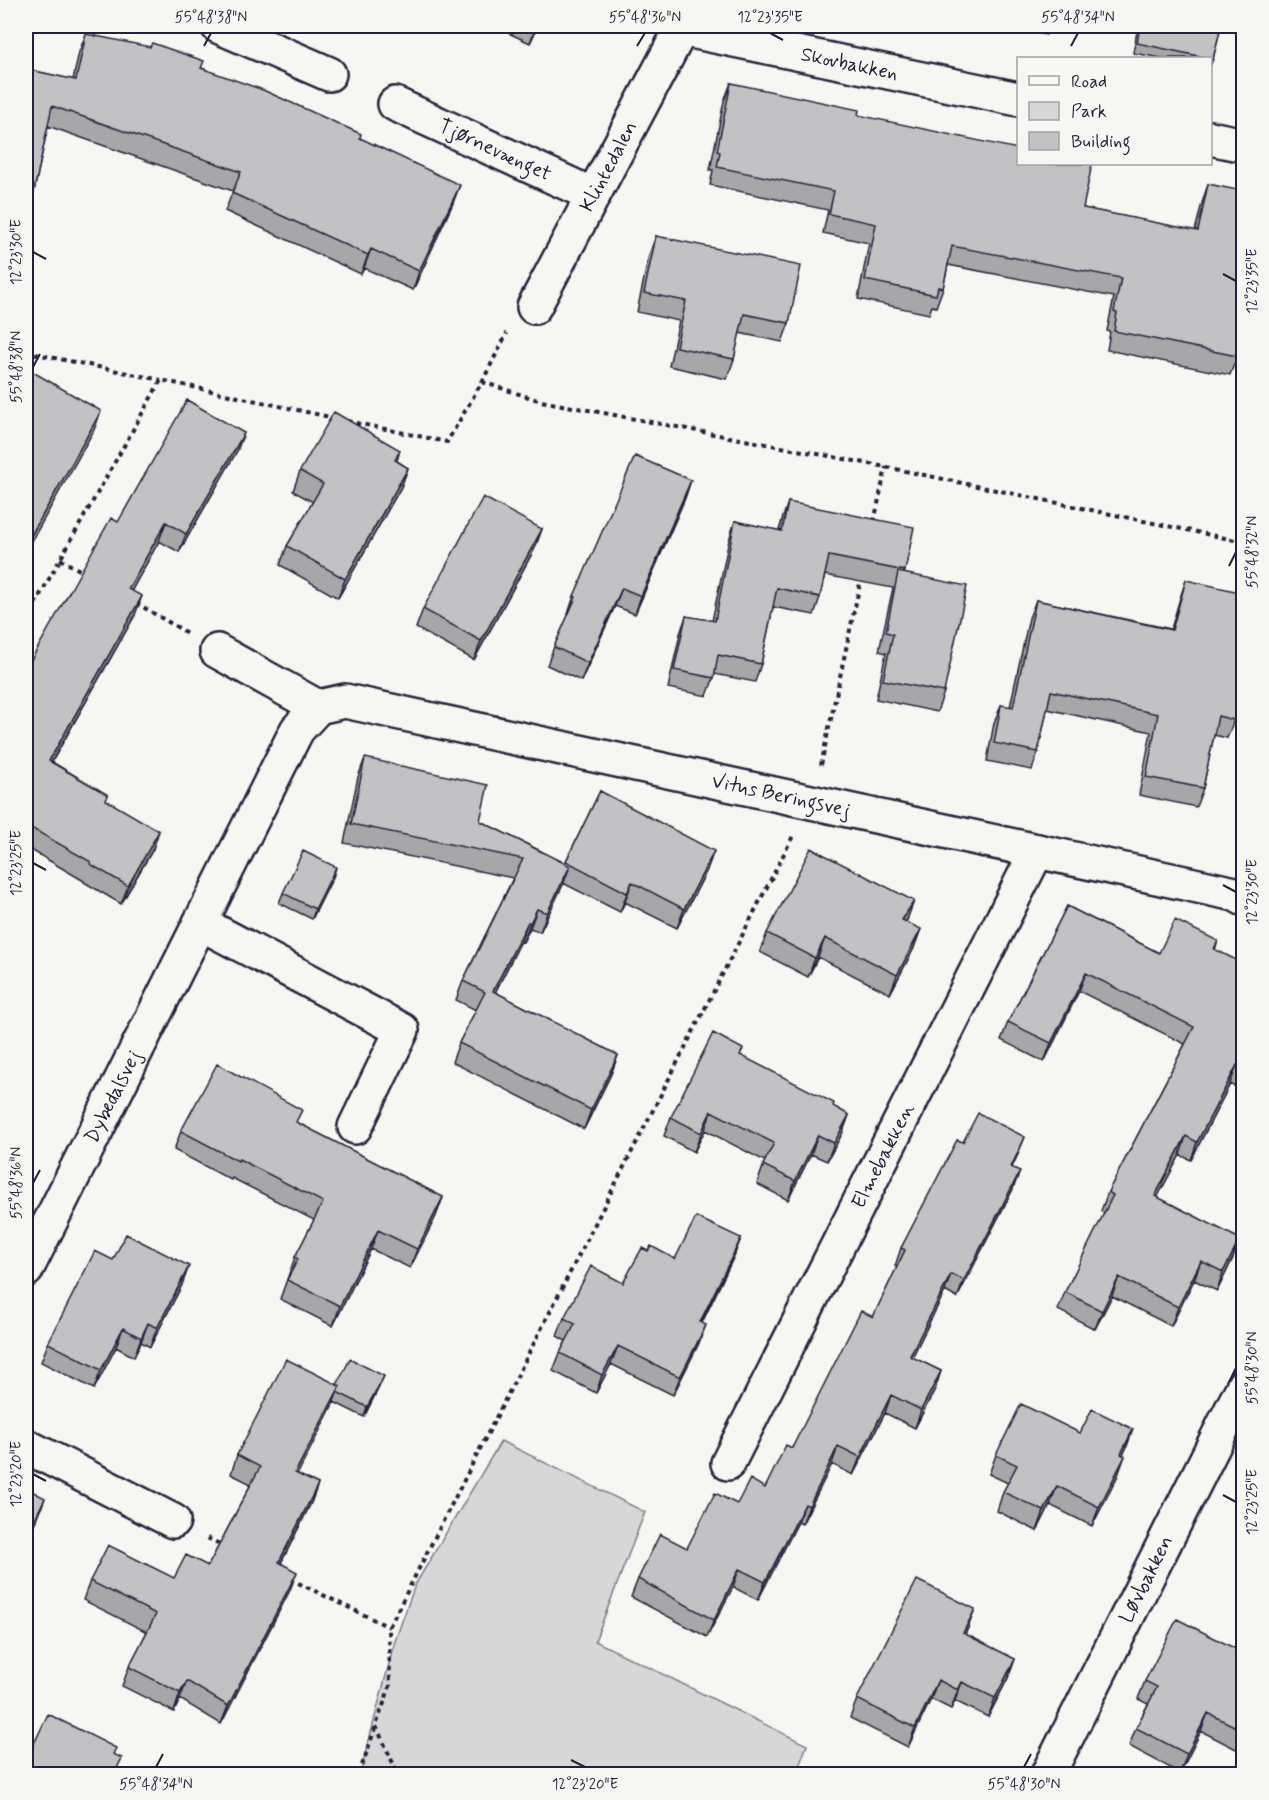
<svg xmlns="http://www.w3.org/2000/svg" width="1269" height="1800" font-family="Mynerve,sans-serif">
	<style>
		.green { fill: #d7d7d7; stroke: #7c7c89; stroke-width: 1.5 }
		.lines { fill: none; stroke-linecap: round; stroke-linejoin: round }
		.street-casing { stroke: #22223b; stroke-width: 38 }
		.path { stroke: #22223b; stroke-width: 4; stroke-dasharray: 4.5 4.5; stroke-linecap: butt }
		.street { stroke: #f6f6f2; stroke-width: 33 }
		.wall { fill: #a7a7a9; stroke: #22223b; stroke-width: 1.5 }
		.shaded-wall { fill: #888889; stroke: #22223b; stroke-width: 1.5 }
		.building { fill: #c2c2c4; stroke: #22223b; stroke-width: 1.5 }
		.ticks { fill: none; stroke: #22223b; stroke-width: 2 }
		.labels { text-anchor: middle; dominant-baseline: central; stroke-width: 6; stroke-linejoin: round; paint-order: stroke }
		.street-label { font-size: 20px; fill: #22223b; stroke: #f6f6f2 }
		.neatline { fill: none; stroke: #22223b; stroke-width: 2 }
		.ticks-label { font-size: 15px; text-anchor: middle; fill: #22223b }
	</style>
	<rect width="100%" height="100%" fill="#f6f6f2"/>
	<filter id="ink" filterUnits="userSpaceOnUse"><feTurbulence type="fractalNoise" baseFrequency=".0167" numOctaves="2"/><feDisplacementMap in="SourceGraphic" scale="12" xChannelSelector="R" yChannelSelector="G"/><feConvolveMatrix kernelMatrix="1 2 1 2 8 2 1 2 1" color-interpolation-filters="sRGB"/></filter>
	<g filter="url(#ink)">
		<path class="green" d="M501 1441 645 1512 595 1641 807 1745 796 1774H360L395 1641 415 1585Z"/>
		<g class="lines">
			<defs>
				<g id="street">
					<path d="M218 26 329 74"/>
					<path id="s1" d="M681 29 1018 99"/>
					<path id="s2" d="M395 104 593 195"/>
					<path d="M1210 138 1244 145"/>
					<path id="s3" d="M534 307 683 26"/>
					<path d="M217 651 318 707"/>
					<path id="s4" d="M318 707 345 701 1235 894 1244 899"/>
					<path d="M200 923 402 1030 355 1127"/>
					<path id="s5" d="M26 1270 297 730 318 707"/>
					<path d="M26 1446 173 1521"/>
					<path id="s6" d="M728 1463 1037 851"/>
					<path id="s7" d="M1048 1774 1244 1385"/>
				</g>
			</defs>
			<use href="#street" class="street-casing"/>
			<path class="path" d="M26 352 161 380
				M482 382 541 401 886 467 1244 542
				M347 421 447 442 482 382 507 333
				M874 522 886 467
				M60 559 83 572
				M136 603 187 633
				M26 620 161 380 334 418
				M821 765 861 579
				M207 1538 222 1545
				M290 1579 389 1627
				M376 1726 398 1774
				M359 1774 390 1686 389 1627 793 836"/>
			<use href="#street" class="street"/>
		</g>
		<path class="wall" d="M493 26H538L530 43Z
			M1001 26H1049L1046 35Z
			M1138 26H1221L1213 59 1210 66V58H1161L1133 53Z
			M86 34 202 68 360 138 453 203 413 290 364 268 361 274 225 211 233 191 48 126 30 210 26 221V69L73 80 79 52Z
			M731 83 858 115 1083 208 1195 231 1202 203 1208 184 1239 204 1244 205V361L1236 359 1230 375 1107 350 1110 332 1107 331 1114 297 948 265 943 288 936 307 932 306 929 314 858 299 869 243 823 233 828 210 710 185 713 170H710L724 101Z
			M656 236 789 323 782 342 739 333 734 359 727 379 669 366 679 321 637 312 649 255Z
			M400 450 397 461 408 468 401 487 338 598 280 565 287 546 313 502 293 491 300 471Z
			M237 451 179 552 159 541 131 591 135 615 52 762 108 795 106 800 153 849 121 904 84 882V881L26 847V669L118 522Z
			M691 480 685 498 635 614 615 606 581 681 547 665 554 647 569 614H568L574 596Z
			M788 502 905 571 904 573 944 692 937 712 876 699 886 653 879 651 893 588 825 575 820 597 814 615 773 607 761 664 755 682 715 674 707 696 668 688 680 634 686 616 712 621 729 540 735 521 779 531 782 520Z
			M542 529 535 548 474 660 416 628 423 609Z
			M1186 580 1234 720 1227 738 1214 735 1203 788 1196 807 1139 795 1151 732 1047 709 1038 752 1032 770 987 761 994 723 1001 705 1010 707 1029 618 1036 600 1171 629 1180 598Z
			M365 758 480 821 565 863 600 791 707 870 677 928 625 902 620 912 563 883 540 932 530 928 523 942 521 941 495 992 618 1055 611 1074 584 1129 452 1062 459 1043 476 1010 456 1000 463 981 513 878 344 843 358 777Z
			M336 867 333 877 312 919 279 903 283 893Z
			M1067 906 1159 953 1218 941 1215 950 1244 964V1091L1230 1084 1191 1160 1180 1155 1157 1197 1240 1239 1233 1258 1217 1291 1194 1280 1171 1326 1112 1296 1095 1329 1058 1310 1065 1292 1105 1213 1101 1211 1108 1192 1185 1044 1079 991 1044 1062 1001 1040 1008 1022Z
			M907 920 905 922 914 948 890 994 818 957 808 977 760 952 767 933Z
			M741 1056 849 1115 842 1134 827 1161 811 1154 788 1200 757 1184 765 1161 705 1130 694 1152 664 1136 671 1117Z
			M298 1123 443 1197 436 1216 410 1268 371 1249 333 1326 280 1299 295 1257 314 1220 232 1178 231 1180 174 1150 181 1131Z
			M963 1142 1018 1154 1012 1167 1013 1189 957 1298 945 1291 912 1357 941 1371 935 1389 915 1428 885 1413 853 1475 832 1464 802 1524 798 1522 758 1600 733 1587 707 1637 631 1597 638 1579 687 1548 737 1504 765 1488 792 1448 873 1317 897 1267 895 1266 901 1248Z
			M741 1238 734 1256 702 1323 699 1343 673 1395 611 1364 596 1393 553 1371 560 1353 566 1341 557 1336 564 1318 623 1283 648 1251 675 1259Z
			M113 1260 182 1285 150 1347 141 1342 134 1357 116 1347 94 1389 41 1362 48 1343Z
			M337 1385H380L364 1417 334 1402 297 1474 318 1484 311 1503 281 1563 290 1590 221 1724 180 1699 174 1712 122 1686 129 1667 147 1632 83 1600 90 1581 174 1578 208 1566 251 1484 231 1474 237 1455Z
			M1133 1429 1123 1455 1118 1475 1092 1526 1050 1505 1037 1531 997 1511 1003 1492 1008 1483 989 1474 996 1455 1080 1433Z
			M968 1628 965 1634 1015 1659 1008 1678 988 1717 955 1701 951 1709 931 1699 908 1747 850 1718 857 1699Z
			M1244 1653V1753L1201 1731 1180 1773 1129 1746 1136 1728 1148 1704 1138 1699 1145 1681Z"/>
		<path class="shaded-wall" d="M536 26H538L530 43Z
			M460 185 453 203 413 290 419 271Z
			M371 249 364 268 361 274 368 255Z
			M101 411 94 430 52 505 26 551V544Z
			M244 433 237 451 179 552 186 534Z
			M408 468 401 487 338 598 345 579Z
			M691 480 685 498 635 614 641 596Z
			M166 522 159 541 122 608 128 589Z
			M542 529 535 548 474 660 481 641Z
			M622 588 615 606 581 681 588 663Z
			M142 596 135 615 42 779 49 761Z
			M159 831 153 849 121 904 128 886Z
			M714 851 707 870 677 928 684 909Z
			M570 866 563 885 540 932 547 913Z
			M336 867 333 877 312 919 315 909Z
			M632 882 625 902 620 912 627 893Z
			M914 901 907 920 895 939 902 920Z
			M537 909 530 928 523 942 530 923Z
			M528 922 521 941 486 1011 493 991Z
			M921 929 914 948 890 994 897 975Z
			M825 938 818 957 808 977 815 958Z
			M1086 973 1079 991 1044 1062 1051 1043Z
			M618 1055 611 1074 584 1129 591 1110Z
			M1237 1065 1230 1084 1191 1160 1197 1142Z
			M711 1111 705 1130 694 1152 701 1133Z
			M849 1115 842 1134 827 1161 834 1143Z
			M818 1135 811 1154 788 1200 795 1181Z
			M1186 1136 1180 1155 1148 1215 1155 1196Z
			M1025 1137 1018 1154 1004 1185 1011 1167Z
			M1020 1171 1013 1189 957 1298 964 1280Z
			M443 1197 436 1216 410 1268 417 1249Z
			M378 1230 371 1249 333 1326 340 1306Z
			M741 1238 734 1256 693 1340 700 1322Z
			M1240 1239 1233 1258 1217 1291 1223 1272Z
			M1201 1261 1194 1280 1171 1326 1178 1307Z
			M189 1266 182 1285 150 1347 157 1328Z
			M951 1274 945 1291 904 1374 910 1356Z
			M1119 1277 1112 1296 1095 1329 1102 1311Z
			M148 1323 141 1342 134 1357 141 1338Z
			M706 1325 699 1343 673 1395 680 1377Z
			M123 1328 116 1347 94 1389 101 1370Z
			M618 1346 611 1364 596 1393 602 1375Z
			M941 1371 935 1389 915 1428 921 1410Z
			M384 1376 380 1385 364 1417 367 1407Z
			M340 1386 333 1404 289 1491 295 1473Z
			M891 1395 885 1413 853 1475 860 1457Z
			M1133 1429 1126 1449 1114 1474 1121 1454Z
			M838 1446 832 1464 802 1524 809 1506Z
			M1125 1456 1118 1475 1092 1526 1099 1507Z
			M318 1484 311 1503 272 1581 279 1562Z
			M1057 1486 1050 1505 1037 1531 1044 1511Z
			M45 1498 38 1517 26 1542V1537Z
			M805 1504 798 1522 758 1600 765 1582Z
			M739 1569 733 1587 707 1637 714 1620Z
			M297 1572 290 1590 221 1724 228 1706Z
			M975 1609 968 1628 956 1652 963 1633Z
			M1015 1659 1008 1678 988 1717 995 1698Z
			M938 1680 931 1699 908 1747 915 1728Z
			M187 1681 180 1699 174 1712 180 1693Z
			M962 1682 955 1701 951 1709 958 1690Z
			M1208 1713 1201 1731 1180 1773 1187 1754Z"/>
		<path class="building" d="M1140 26H1221L1213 59 1137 43Z
			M86 34 150 47 152 43 204 61 201 68 263 90 361 134 360 138 460 185 419 271 371 249 368 255 232 193 241 172 52 106 30 210 26 209V69L76 80Z
			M731 83 859 110 858 115 1018 149V164H1092L1083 208 1198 231 1208 184 1242 191 1239 204 1244 205V340H1240L1237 356 1114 331 1117 313 1114 312 1121 278 952 246 943 288 938 287 936 295 865 280 876 224 829 214 834 191 717 167 720 152 717 151Z
			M656 236 801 266 789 323 744 314 734 359 676 347 686 301 644 293Z
			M26 368 101 411 59 486 26 544Z
			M187 400 244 433 186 534 166 522 128 589 142 596 49 761 108 795 106 800 159 831 128 886 90 864 91 862 26 825V826V669L111 518 118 522Z
			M334 412 400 450 395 460 408 468 345 579 287 546 323 484 300 471Z
			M635 456 691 480 641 596 622 588 588 663 554 647 576 597 574 596Z
			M483 497 542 529 481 641 423 609Z
			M788 502 914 527 905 571 829 556 820 597 777 588 761 664 718 655 714 678 674 670 686 616 715 621 735 521 782 531Z
			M898 572 967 586 944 692 883 680 893 634 886 632Z
			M1186 580 1244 593V677L1234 720 1218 716 1203 788 1146 777 1158 714 1051 691 1038 752 994 743 1001 705 1013 707 1036 600 1172 630Z
			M365 758 488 785 480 821 570 866 547 913 537 909 530 923 528 922 493 991 618 1055 591 1110 459 1043 485 992 463 981 523 859 351 824Z
			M600 791 714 851 684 909 632 882 627 893 566 861Z
			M811 848 914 901 902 920 921 929 897 975 825 938 815 958 767 933Z
			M303 851 336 867 315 909 283 893Z
			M1067 906 1159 953 1175 920 1218 941 1214 949 1244 964V1069L1237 1065 1197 1142 1186 1136 1155 1196 1240 1239 1223 1272 1201 1261 1178 1307 1119 1277 1102 1311 1065 1292 1113 1195 1108 1192 1194 1027 1086 973 1051 1043 1008 1022Z
			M713 1033 743 1049 740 1055 834 1103 833 1106 849 1115 834 1143 818 1135 795 1181 763 1165 774 1143 711 1111 701 1133 671 1117Z
			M217 1064 302 1110 296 1122 443 1197 417 1249 378 1230 340 1306 287 1280 298 1259 295 1257 323 1202 239 1159 238 1161 181 1131Z
			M978 1113 1025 1137 1011 1167 1020 1171 964 1280 951 1274 910 1356 941 1371 921 1410 891 1395 860 1457 838 1446 809 1506 805 1504 765 1582 739 1569 714 1620 638 1579 660 1534 687 1548 715 1493 737 1504 750 1479 765 1488 786 1445 792 1448 861 1311 873 1317 905 1250 901 1248 957 1140 963 1142Z
			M696 1217 741 1238 700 1322 706 1325 680 1377 618 1346 602 1375 560 1353 575 1324 564 1318 591 1266 623 1283 642 1248 648 1251 651 1246 675 1259Z
			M126 1234 189 1266 157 1328 148 1323 141 1338 123 1328 101 1370 48 1343 95 1251 113 1260Z
			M286 1359 340 1386 295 1473 318 1484 279 1562 297 1572 228 1706 187 1681 180 1693 129 1667 156 1614 90 1581 108 1545 174 1578 186 1555 208 1566 260 1467 237 1455Z
			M350 1359 384 1376 367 1407 337 1392 340 1386 337 1385Z
			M1021 1404 1080 1433 1092 1409 1133 1429 1121 1454 1125 1456 1099 1507 1057 1486 1044 1511 1003 1492 1017 1465 996 1455Z
			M26 1488 45 1498 26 1537Z
			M917 1580 975 1609 963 1633 1015 1659 995 1698 962 1682 958 1690 938 1680 915 1728 857 1699Z
			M1177 1619 1244 1653V1731L1208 1713 1187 1754 1136 1728 1157 1687 1145 1681Z
			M48 1714 116 1748 113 1754 122 1758 114 1774H26V1761Z"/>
	</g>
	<path class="ticks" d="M770 33 783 40M204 46 211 33M637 46 645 33M1071 46 1078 33M33 252 46 259M1223 274 1236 281M33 367 40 354M1229 566 1236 552M33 863 46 870M1223 885 1236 892M33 1183 40 1170M1229 1382 1236 1368M33 1474 46 1481M1223 1495 1236 1502M571 1760 585 1767M156 1767 163 1754M1024 1767 1031 1754"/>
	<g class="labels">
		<g class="street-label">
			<text stroke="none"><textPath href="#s1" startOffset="172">Skovbakken</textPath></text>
			<text stroke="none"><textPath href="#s2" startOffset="110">Tjørnevænget</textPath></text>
			<text stroke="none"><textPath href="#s3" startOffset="159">Klintedalen</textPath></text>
			<text stroke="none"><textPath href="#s4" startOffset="474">Vitus Beringsvej</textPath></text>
			<text stroke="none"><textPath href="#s5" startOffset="194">Dybedalsvej</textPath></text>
			<text stroke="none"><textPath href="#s6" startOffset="344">Elmebakken</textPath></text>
			<text stroke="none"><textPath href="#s7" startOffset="218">Løvbakken</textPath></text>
		</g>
	</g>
	<rect width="1269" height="1800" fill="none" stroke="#f6f6f2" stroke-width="66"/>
	<rect x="1017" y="57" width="195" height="108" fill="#f6f6f2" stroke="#a1a1a9" stroke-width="1.5"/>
	<rect x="1029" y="76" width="30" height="9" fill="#f6f6f2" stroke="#a1a1a9" stroke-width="1.5"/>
	<text x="1071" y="87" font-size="18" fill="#22223b">Road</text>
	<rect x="1029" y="102" width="30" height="18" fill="#d7d7d7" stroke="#a1a1a9" stroke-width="1.5"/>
	<text x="1071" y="117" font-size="18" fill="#22223b">Park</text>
	<rect x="1029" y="132" width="30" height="18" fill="#c2c2c4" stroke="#a1a1a9" stroke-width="1.5"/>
	<text x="1071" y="147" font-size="18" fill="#22223b">Building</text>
	<rect x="33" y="33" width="1203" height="1734" class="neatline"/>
	<g class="ticks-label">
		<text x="211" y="22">55°48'38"N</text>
		<text x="645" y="22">55°48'36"N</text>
		<text x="770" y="22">12°23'35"E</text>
		<text x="1078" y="22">55°48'34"N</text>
		<text transform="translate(16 252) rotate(-90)" y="5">12°23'30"E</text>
		<text transform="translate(1252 281) rotate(-90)" y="5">12°23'35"E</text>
		<text transform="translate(16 367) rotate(-90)" y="5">55°48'38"N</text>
		<text transform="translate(1252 552) rotate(-90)" y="5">55°48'32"N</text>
		<text transform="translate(16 863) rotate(-90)" y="5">12°23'25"E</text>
		<text transform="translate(1252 892) rotate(-90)" y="5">12°23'30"E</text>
		<text transform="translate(16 1183) rotate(-90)" y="5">55°48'36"N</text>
		<text transform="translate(1252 1368) rotate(-90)" y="5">55°48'30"N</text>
		<text transform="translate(16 1474) rotate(-90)" y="5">12°23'20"E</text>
		<text transform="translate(1252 1502) rotate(-90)" y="5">12°23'25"E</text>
		<text x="156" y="1789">55°48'34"N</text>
		<text x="585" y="1789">12°23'20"E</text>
		<text x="1024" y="1789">55°48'30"N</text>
	</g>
</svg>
